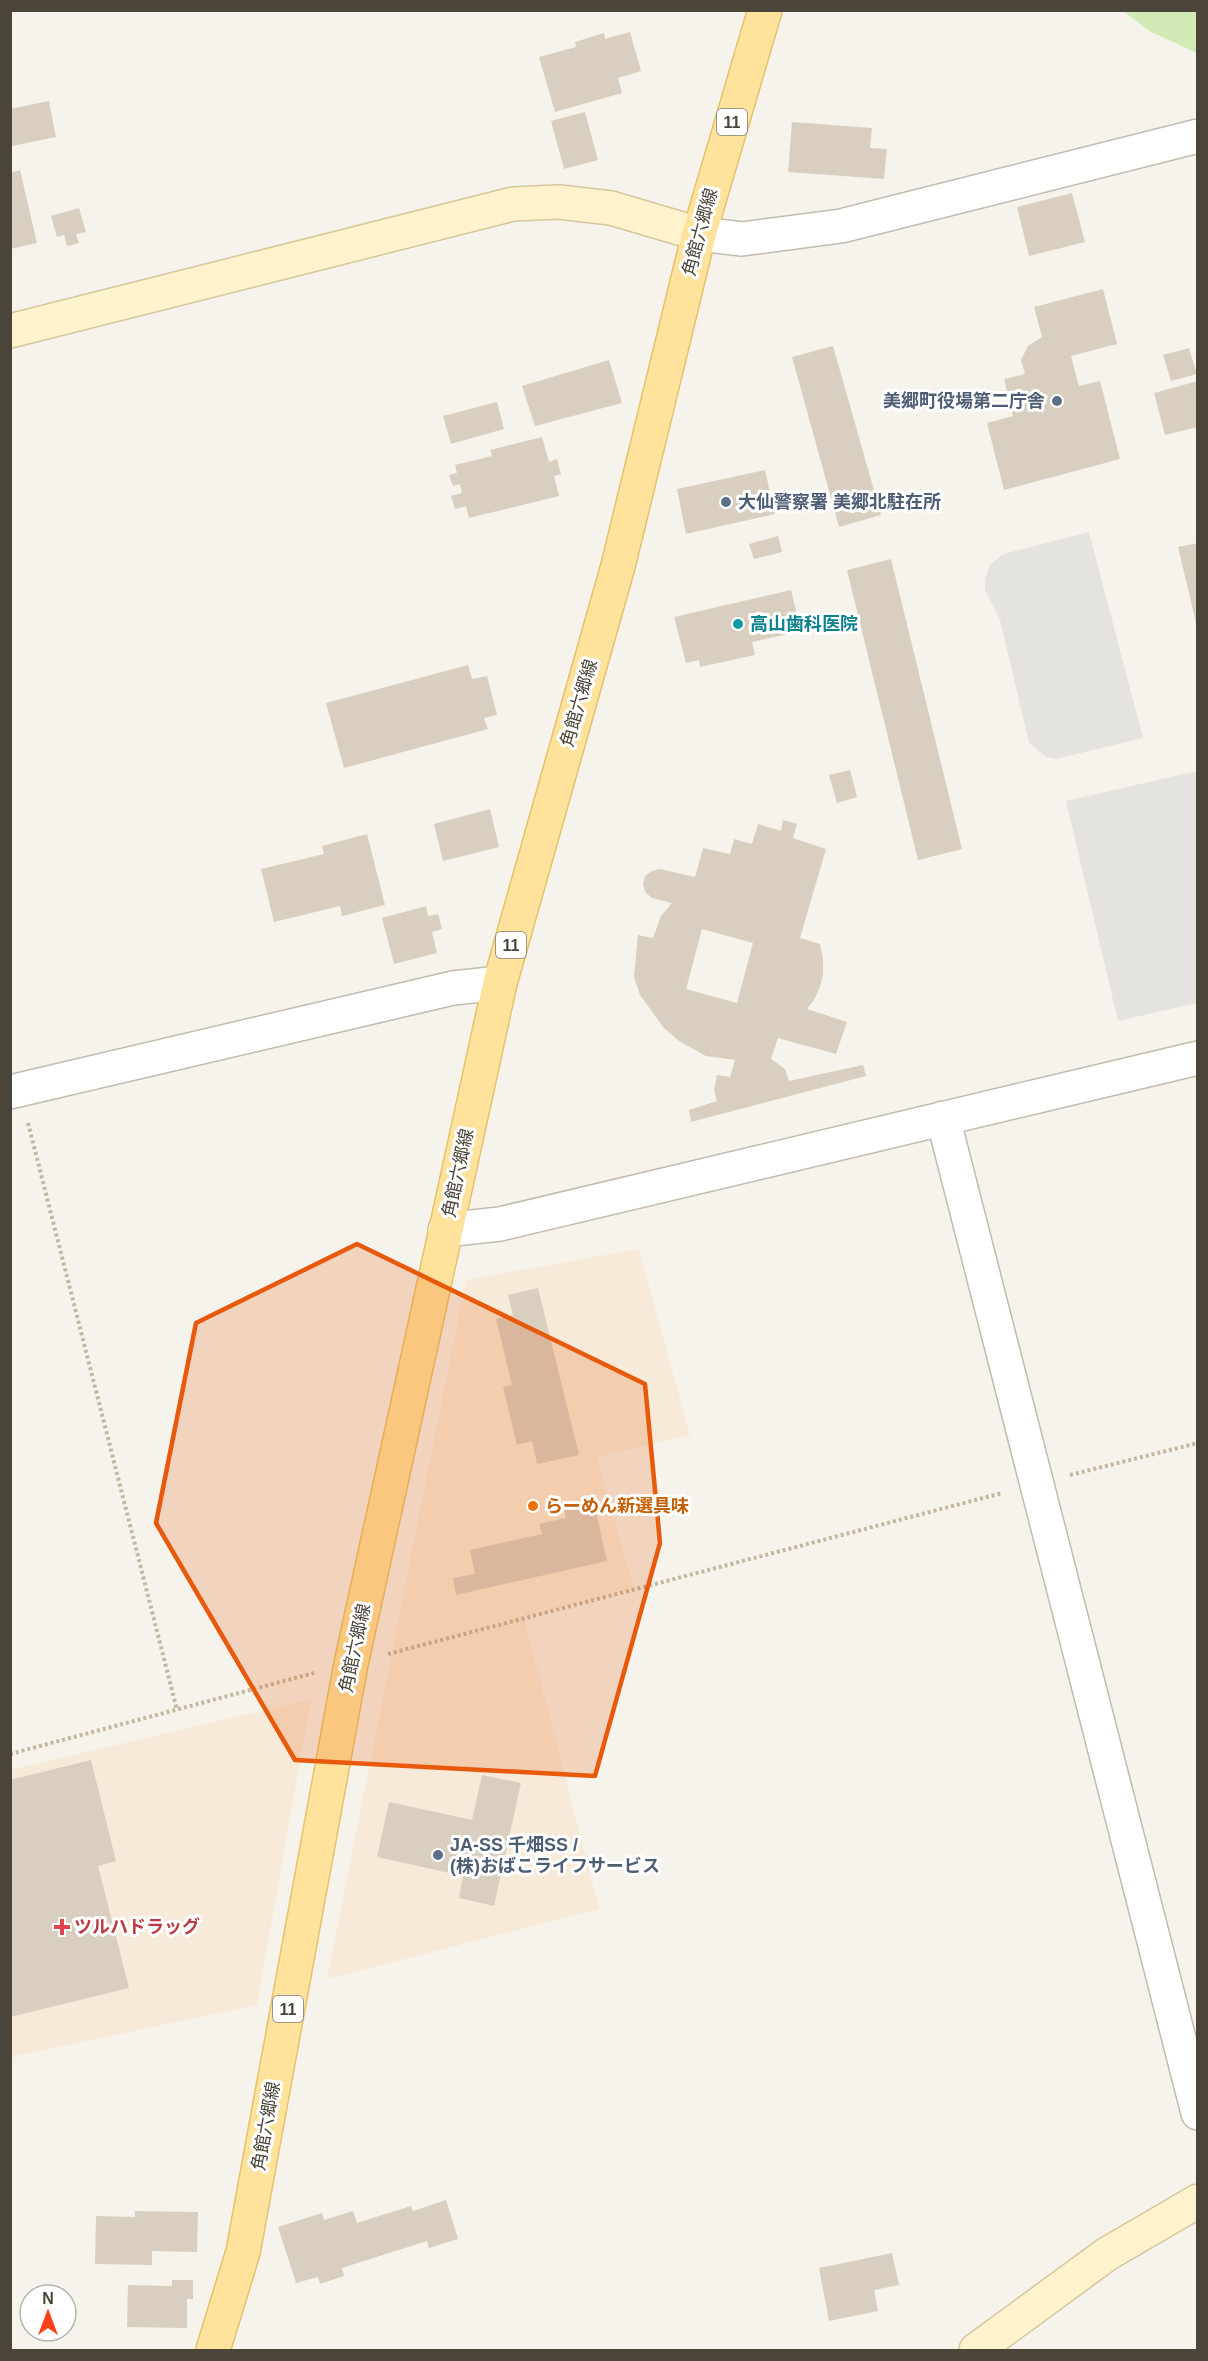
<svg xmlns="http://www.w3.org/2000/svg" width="1208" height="2361" font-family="Arial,'Noto Sans JP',sans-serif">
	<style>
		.commercial { fill: #f7ead8 }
		.green { fill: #d2eab5 }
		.parking { fill: #e5e3e0 }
		.building { fill: #d8cfc1; fill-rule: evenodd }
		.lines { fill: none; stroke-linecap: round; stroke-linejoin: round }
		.street-casing { stroke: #c2bbae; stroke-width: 36 }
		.secondary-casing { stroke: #d6c79b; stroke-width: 36 }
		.primary-casing { stroke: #e6c16a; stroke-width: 36 }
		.path { stroke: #c4b79f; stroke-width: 4; stroke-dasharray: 3 3; stroke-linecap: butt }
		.street { stroke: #fff; stroke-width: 33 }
		.secondary { stroke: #fff3cd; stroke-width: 33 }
		.primary { stroke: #ffe39c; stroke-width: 33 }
		.marked { fill: #e8590c; fill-opacity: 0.2; stroke: #e8590c; stroke-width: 4.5; stroke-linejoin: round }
		.service-dot { fill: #5c6f8a; stroke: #fff; stroke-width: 2 }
		.culture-dot { fill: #0f9aa8; stroke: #fff; stroke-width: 2 }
		.food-dot { fill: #e8710a; stroke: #fff; stroke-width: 2 }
		.health-dot { fill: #e0444e; stroke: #fff; stroke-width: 2 }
		.labels { text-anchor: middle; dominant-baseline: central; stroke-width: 6; stroke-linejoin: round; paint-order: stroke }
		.shield { fill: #fff; stroke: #817c74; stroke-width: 1.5 }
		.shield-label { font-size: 16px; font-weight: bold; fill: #4b4439 }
		.street-label { font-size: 18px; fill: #4b4439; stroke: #fff }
		.service-label { font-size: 18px; font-weight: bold; fill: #4e5e75; stroke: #fff; text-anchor: start }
		.culture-label { font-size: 18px; font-weight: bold; fill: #0d838f; stroke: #fff; text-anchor: start }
		.food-label { font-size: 18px; font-weight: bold; fill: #c56008; stroke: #fff; text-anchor: start }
		.health-label { font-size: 18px; font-weight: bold; fill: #be3a42; stroke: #fff; text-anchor: start }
	</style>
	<rect width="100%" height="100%" fill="#f6f3ec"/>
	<path class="commercial" d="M639 1249 690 1435 597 1457 634 1589 524 1618 599 1909 327 1979 466 1280Z
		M311 1699 257 2005 11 2057 10 1770Z"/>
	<path class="green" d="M1123 11H1197V53L1151 32Z"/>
	<path class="parking" d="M1089 532 1143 738 1056 759 1046 757 1029 743 1000 620 985 590V580L990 565 1003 554Z
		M1197 771V1003L1118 1021 1066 801Z"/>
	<path class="building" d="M630 32 641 71 618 78 622 93 555 112 539 57 576 47 575 42 604 33 605 39Z
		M49 101 56 137 12 146 10 109Z
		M585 112 598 160 564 169 551 121Z
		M792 122 872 128 870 148 887 149 884 179 788 172Z
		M20 170 37 243 10 249V173Z
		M1072 193 1085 242 1029 256 1017 207Z
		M79 208 86 232 76 234 79 243 67 246 64 235 57 237 51 216Z
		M1103 289 1117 344 1071 356 1079 386 1100 381 1120 459 1004 490 987 423 1013 416 1004 379 1025 374 1021 360 1028 346 1042 337 1034 307Z
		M833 346 881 515 839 527 792 357Z
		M1189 348 1197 374 1171 381 1163 355Z
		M609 360 622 403 535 426 522 386Z
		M1198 381V427L1165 435 1154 393Z
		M497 402 504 429 451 444 443 416Z
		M542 437 549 462 557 459 561 474 554 476 559 496 469 518 466 506 455 509 451 496 462 493 460 484 453 486 449 475 457 473 455 465 492 456 490 450Z
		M765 470 775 514 686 534 677 489Z
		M778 536 782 552 754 559 749 544Z
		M1198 543V627H1197L1178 547Z
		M891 559 962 849 918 860 847 570Z
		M791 590 801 631 752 642 755 655 700 667 699 660 686 663 674 617Z
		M468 665 472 679 487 676 497 715 484 718 488 729 344 768 326 703Z
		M850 770 857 797 837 803 829 775Z
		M490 809 499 847 443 861 434 824Z
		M783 820 797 824 793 838 826 849 800 938 820 944 823 959V974L820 987 814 1000 807 1009 847 1022 836 1054 778 1038 771 1059 785 1069 789 1081 863 1065 866 1076 691 1122 689 1110 717 1101 714 1090 717 1075 730 1077 735 1060 706 1056 679 1041 664 1028 640 995 634 977 638 935 653 938 661 916 672 903 652 898 646 893 643 885 645 876 652 871 660 869 695 877 703 848 730 854 734 839 752 844 758 824 781 831ZM702 929 753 943 737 1003 686 989Z
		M367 834 385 905 342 916 340 906 274 922 261 869 324 854 322 846Z
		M426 906 428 916 438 914 442 929 432 932 437 953 394 964 382 918Z
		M538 1288 579 1455 537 1464 532 1441 517 1445 503 1387 512 1385 496 1319 513 1315 508 1295Z
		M593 1498 607 1561 456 1595 453 1578 475 1574 470 1550 542 1534 539 1524 566 1518 563 1504Z
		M91 1760 116 1861 98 1866 129 1988 10 2017V1780Z
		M482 1775 521 1783 494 1906 459 1898 463 1876 377 1857 389 1802 472 1820Z
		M446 2200 458 2239 429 2248 427 2241 342 2268 344 2276 320 2284 318 2277 296 2283 278 2227 322 2213 324 2220 353 2211 357 2223 411 2206 413 2211Z
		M135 2211 198 2212 197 2252 152 2251V2265L95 2264 96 2216 135 2217Z
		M892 2253 899 2285 874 2290 878 2311 829 2321 819 2268Z
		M172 2280H193V2299H187V2328L127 2327 128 2285 172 2286Z"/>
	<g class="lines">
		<defs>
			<path id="street" d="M699 234 742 239 841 226 1198 136
				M10 1092 453 988 500 983
				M943 1118 1198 2113
				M445 1230 500 1224 1198 1058"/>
			<path id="secondary" d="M10 331 513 204 559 202 611 208 699 234
				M976 2350 1107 2254 1198 2201"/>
			<path id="primary" d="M213 2350 243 2252 351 1664 500 983 618 566 699 234 765 10"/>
		</defs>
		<use href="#street" class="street-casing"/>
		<use href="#secondary" class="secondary-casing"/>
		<use href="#primary" class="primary-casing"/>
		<path class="path" d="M28 1123 177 1710
			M1070 1475 1198 1443
			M388 1654 1002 1493
			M10 1754 314 1673"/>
		<use href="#street" class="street"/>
		<use href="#secondary" class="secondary"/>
		<use href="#primary" class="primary"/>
	</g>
	<path class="marked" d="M357 1244 645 1384 660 1543 595 1776 295 1760 156 1523 196 1323Z"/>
	<g class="service-dot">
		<circle cx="1057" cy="401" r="6"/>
		<circle cx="726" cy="502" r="6"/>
		<circle cx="438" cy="1855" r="6"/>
	</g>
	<circle class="culture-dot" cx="738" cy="624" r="6"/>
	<circle class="food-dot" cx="533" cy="1506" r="6"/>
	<path class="health-dot" d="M59 1918h6v6h6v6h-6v6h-6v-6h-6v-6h6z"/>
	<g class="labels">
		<g class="shield">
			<rect x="717" y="109" width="30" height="26" rx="4.5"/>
			<rect x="496" y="932" width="30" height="26" rx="4.5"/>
			<rect x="273" y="1996" width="30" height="26" rx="4.5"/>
		</g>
		<g class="shield-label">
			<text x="732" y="122">11</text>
			<text x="511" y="945">11</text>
			<text x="288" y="2009">11</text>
		</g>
		<g class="street-label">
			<text transform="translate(700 232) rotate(-75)">角館六郷線</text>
			<text transform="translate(579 703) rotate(-74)">角館六郷線</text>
			<text transform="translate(458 1173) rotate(-78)">角館六郷線</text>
			<text transform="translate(355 1648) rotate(-78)">角館六郷線</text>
			<text transform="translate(266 2126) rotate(-80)">角館六郷線</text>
		</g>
		<g class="service-label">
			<text x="1045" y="401" text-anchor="end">美郷町役場第二庁舎</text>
			<text x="738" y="502">大仙警察署 美郷北駐在所</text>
			<text x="450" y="1845">JA-SS 千畑SS /<tspan x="450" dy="21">(株)おばこライフサービス</tspan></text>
		</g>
		<g class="culture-label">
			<text x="750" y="624">高山歯科医院</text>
		</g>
		<g class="food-label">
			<text x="545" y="1506">らーめん新選具味</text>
		</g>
		<g class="health-label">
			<text x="74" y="1927">ツルハドラッグ</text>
		</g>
	</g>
	<rect width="1208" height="2361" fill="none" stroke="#4b4439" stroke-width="24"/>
	<g transform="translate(48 2313)"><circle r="28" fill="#ffffff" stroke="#b7b4b0" stroke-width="1.5"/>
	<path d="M0-4.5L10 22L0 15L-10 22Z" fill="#fc3f1d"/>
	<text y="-9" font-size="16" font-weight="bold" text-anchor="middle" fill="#4b4439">N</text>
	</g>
</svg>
